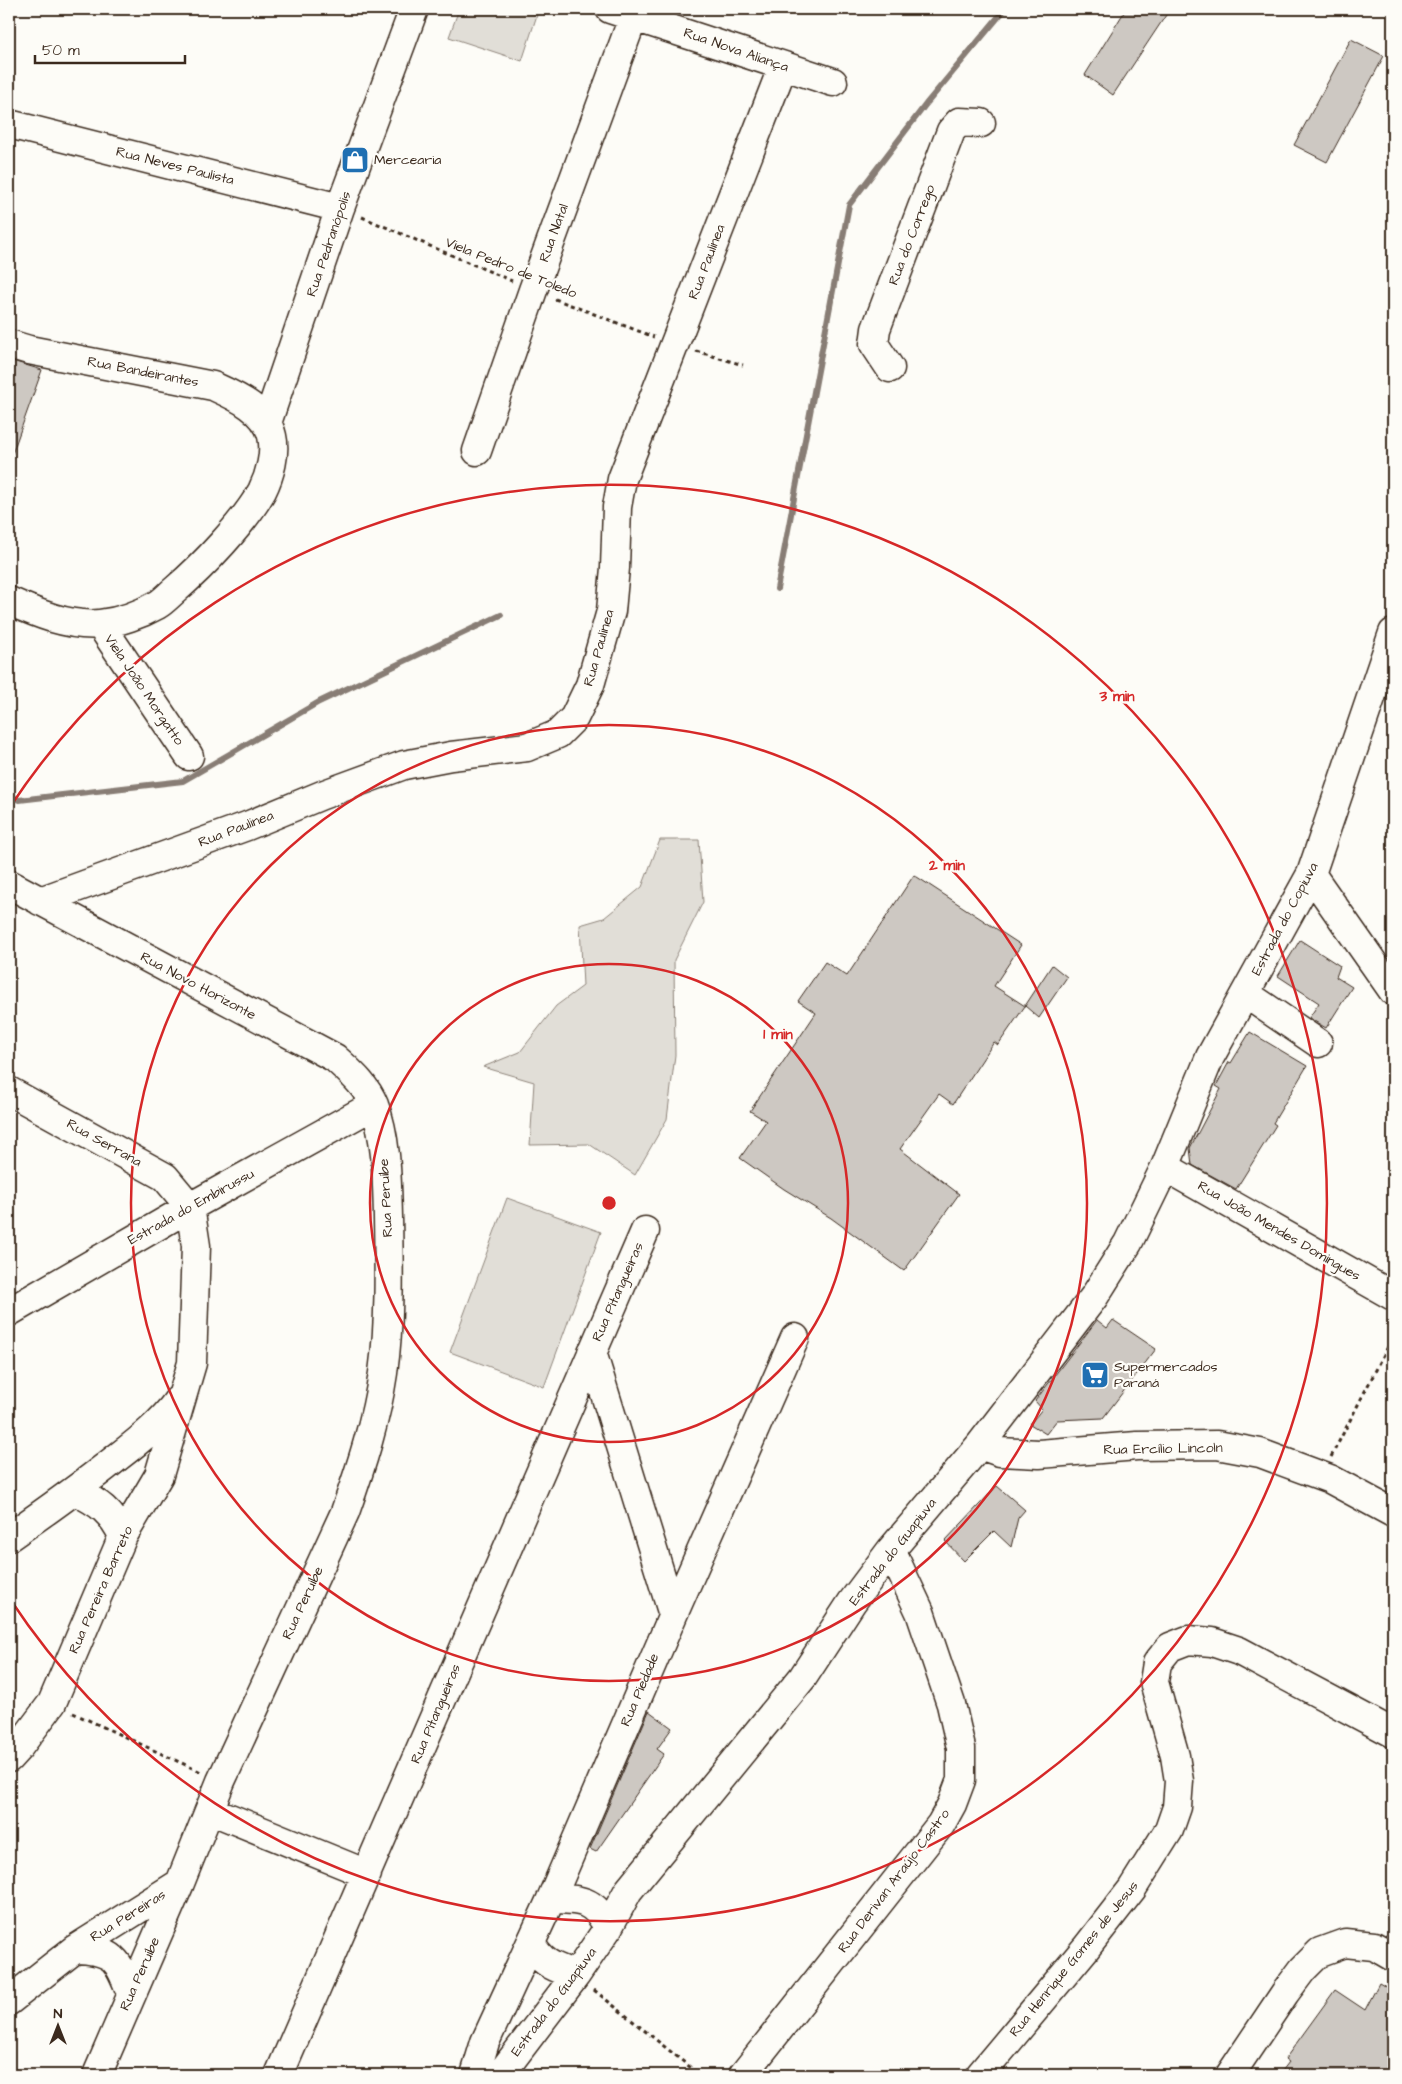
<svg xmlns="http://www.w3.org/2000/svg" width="1402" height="2084" font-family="'Architects Daughter',sans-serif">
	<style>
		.green { fill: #e1ded7; stroke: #8e847a }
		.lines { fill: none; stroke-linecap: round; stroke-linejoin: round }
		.stream { stroke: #887d74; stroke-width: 6 }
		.building { fill: #cdc8c2; stroke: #3b2a1e }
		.minor-casing { stroke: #3b2a1e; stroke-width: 31 }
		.path { stroke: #3b2a1e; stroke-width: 3; stroke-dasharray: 4 4; stroke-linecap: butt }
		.minor { stroke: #fdfcf7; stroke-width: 28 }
		.ring { fill: none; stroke: #d62828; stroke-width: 2.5 }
		.labels { text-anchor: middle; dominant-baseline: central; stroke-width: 4.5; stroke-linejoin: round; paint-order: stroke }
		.street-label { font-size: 14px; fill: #3b2a1e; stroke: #fdfcf7 }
		.poi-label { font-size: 14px; fill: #3b2a1e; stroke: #fdfcf7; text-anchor: start }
		.centre { fill: #d62828; stroke: #fdfcf7; stroke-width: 2.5 }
		.ring-label { font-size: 15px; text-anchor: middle; font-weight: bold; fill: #d62828; stroke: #fdfcf7; stroke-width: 4.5; stroke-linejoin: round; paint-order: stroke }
	</style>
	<rect width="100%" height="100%" fill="#fdfcf7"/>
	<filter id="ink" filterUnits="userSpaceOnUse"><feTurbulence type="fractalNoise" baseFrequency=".02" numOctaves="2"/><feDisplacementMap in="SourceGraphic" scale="10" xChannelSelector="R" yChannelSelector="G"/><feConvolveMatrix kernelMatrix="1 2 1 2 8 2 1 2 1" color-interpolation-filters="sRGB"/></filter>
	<g filter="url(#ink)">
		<path class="green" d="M459 9H519L537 15 522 61 449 37Z
			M660 840H699L703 902 674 960 675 1055 667 1119 635 1175 589 1144 530 1145 534 1082 483 1067 520 1052 556 1006 583 986 580 925 604 918 642 887Z
			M507 1198 601 1232 544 1387 450 1352Z"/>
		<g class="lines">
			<path class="stream" d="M777 589 849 205 926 104 1005 9
				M9 795 19 800 183 781 319 702 501 615"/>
		</g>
		<path class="building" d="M1126 9H1170L1113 95 1085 75Z
			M1351 39 1384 56 1327 162 1294 145Z
			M9 360 42 370 11 457 9 456Z
			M914 875 1021 945 994 986 1025 1006 998 1045 994 1042 953 1104 939 1094 900 1149 959 1194 904 1271 831 1218 784 1189 740 1158 766 1121 750 1111 816 1013 798 1001 825 962 847 976Z
			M1300 940 1340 966 1336 977 1352 987 1326 1028 1309 1018 1319 1003 1278 976Z
			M1052 965 1067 977 1039 1018 1025 1006Z
			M1250 1032 1307 1066 1273 1123 1276 1125 1236 1189 1192 1165 1190 1148 1221 1089 1216 1086 1229 1062 1231 1063Z
			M1097 1320 1107 1328 1113 1320 1156 1349 1103 1418 1057 1420 1046 1434 1030 1424 1042 1409 1035 1401Z
			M997 1486 1025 1510 1018 1518 1011 1547 994 1531 964 1561 945 1541Z
			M649 1711 672 1728 657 1749 664 1754 596 1852 590 1849Z
			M1379 1983 1393 1991V2075H1279L1289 2062 1285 2059 1335 1990 1365 2010Z"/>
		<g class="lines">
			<defs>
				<path id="minor" d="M610 9 833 82
					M9 124 340 208
					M9 344 29 350 213 386C235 396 266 409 272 436 276 453 270 475 262 491 244 523 203 566 175 590 169 595 164 601 157 605 141 614 119 622 100 624 69 627 36 613 9 601
					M890 368 874 344 876 329 951 131 959 122 981 123
					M267 423 340 208 414 9
					M477 451 533 290 634 15
					M100 624 189 756
					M1311 874 1393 991
					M9 884 335 1058C350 1072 366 1085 374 1105 387 1138 387 1182 388 1217 389 1269 390 1322 383 1373 376 1421 361 1467 345 1512L221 1781 180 1883 97 2075
					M40 901 247 826 322 795 404 765 451 756 527 747 558 734 574 718 590 685 611 611 615 568 617 507 622 479 783 66
					M1246 994 1318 1043
					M9 1091 165 1177 190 1207 196 1246 192 1363 159 1475 123 1536 52 1703 19 1747 9 1758
					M1165 1167 1393 1296
					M9 1312 190 1207 374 1105
					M592 1352 673 1615
					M980 1445 1000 1452 1039 1454 1137 1446 1217 1445 1260 1453 1330 1479 1393 1513
					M75 1491C99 1503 111 1511 123 1536
					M9 1537C45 1512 80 1487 114 1460 137 1442 161 1424 178 1400
					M210 1810 367 1874
					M551 1899C579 1899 595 1899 608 1928
					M531 1944C543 1965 555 1967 576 1975
					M75 1949C114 1950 118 1959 131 1993
					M9 2001 75 1949 180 1883
					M279 2075 645 1231
					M475 2075 485 2042 551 1899 673 1615 795 1338
					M500 2075 576 1975 608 1928 628 1891 803 1677 852 1602 891 1550 980 1445 1094 1297 1128 1243 1165 1167 1210 1057 1311 874 1393 633
					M743 2075 941 1824 952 1804 961 1780V1748L951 1704 920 1612 891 1550
					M980 2075 1086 1948 1132 1889 1169 1830 1177 1807 1179 1781 1175 1756 1154 1682 1157 1663 1170 1647 1188 1640 1212 1642 1239 1651 1393 1733
					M1230 2075 1285 1993 1303 1969 1320 1952 1345 1943 1374 1946 1393 1957"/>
			</defs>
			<use href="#minor" class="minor-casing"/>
			<path class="path" d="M362 217 512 281
				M555 299 654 337
				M696 351 743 365
				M1331 1457 1393 1337
				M73 1713 201 1772
				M594 1990 700 2075"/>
			<use href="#minor" class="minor"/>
		</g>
	</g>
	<g class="ring">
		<circle cx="609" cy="1203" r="239"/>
		<circle cx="609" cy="1203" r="478"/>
		<path d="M10 807A718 718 0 1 1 10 1599"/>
	</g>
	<defs>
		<symbol id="shop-square" viewBox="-11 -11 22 22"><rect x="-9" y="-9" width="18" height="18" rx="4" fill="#1f6fb2" stroke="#fdfcf7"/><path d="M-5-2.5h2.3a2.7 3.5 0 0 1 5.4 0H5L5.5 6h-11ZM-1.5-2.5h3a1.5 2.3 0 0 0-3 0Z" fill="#fff"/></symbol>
		<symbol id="supermarket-square" viewBox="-11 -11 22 22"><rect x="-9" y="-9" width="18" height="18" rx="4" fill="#1f6fb2" stroke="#fdfcf7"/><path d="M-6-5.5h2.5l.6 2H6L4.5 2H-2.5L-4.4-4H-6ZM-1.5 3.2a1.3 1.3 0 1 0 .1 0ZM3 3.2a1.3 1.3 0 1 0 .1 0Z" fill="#fff"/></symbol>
	</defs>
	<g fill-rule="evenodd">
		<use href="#shop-square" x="339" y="144" width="32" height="32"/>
		<use href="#supermarket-square" x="1079" y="1359" width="32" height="32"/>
	</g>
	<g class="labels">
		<g class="street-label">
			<text transform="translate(736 50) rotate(19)">Rua Nova Aliança</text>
			<text transform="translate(175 166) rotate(14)">Rua Neves Paulista</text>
			<text transform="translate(554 233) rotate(-70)">Rua Natal</text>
			<text transform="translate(912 235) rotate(-69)">Rua do Corrego</text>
			<text transform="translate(329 244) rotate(-71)">Rua Pedranópolis</text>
			<text transform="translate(707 262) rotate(-69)">Rua Paulinea</text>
			<text transform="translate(511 268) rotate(22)">Viela Pedro de Toledo</text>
			<text transform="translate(143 372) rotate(11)">Rua Bandeirantes</text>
			<text transform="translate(599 648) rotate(-74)">Rua Paulinea</text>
			<text transform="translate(144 690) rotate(56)">Viela João Morgatto</text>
			<text transform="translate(236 829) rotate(-21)">Rua Paulinea</text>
			<text transform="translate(1285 919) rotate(-62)">Estrada do Copiuva</text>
			<text transform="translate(198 986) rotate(28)">Rua Novo Horizonte</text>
			<text transform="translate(104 1143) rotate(29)">Rua Serrana</text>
			<text transform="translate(386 1198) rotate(-93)">Rua Peruíbe</text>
			<text transform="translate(191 1207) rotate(-29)">Estrada do Embirussu</text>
			<text transform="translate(1279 1231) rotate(30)">Rua João Mendes Domingues</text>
			<text transform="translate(618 1292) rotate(-66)">Rua Pitangueiras</text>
			<text transform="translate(1163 1449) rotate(-1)">Rua Ercílio Lincoln</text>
			<text transform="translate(893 1552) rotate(-52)">Estrada do Guapiuva</text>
			<text transform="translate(101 1590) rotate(-66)">Rua Pereira Barreto</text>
			<text transform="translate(303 1603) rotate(-65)">Rua Peruíbe</text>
			<text transform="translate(640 1690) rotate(-67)">Rua Piedade</text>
			<text transform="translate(436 1714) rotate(-67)">Rua Pitangueiras</text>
			<text transform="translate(894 1881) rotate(-53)">Rua Derivan Araújo Castro</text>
			<text transform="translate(128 1916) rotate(-32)">Rua Pereiras</text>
			<text transform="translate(1074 1959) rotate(-51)">Rua Henrique Gomes de Jesus</text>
			<text transform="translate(140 1974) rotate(-66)">Rua Peruíbe</text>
			<text transform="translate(554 2002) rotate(-53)">Estrada do Guapiuva</text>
		</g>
		<g class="poi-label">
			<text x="374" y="160">Mercearia</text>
			<text x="1114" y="1367">Supermercados<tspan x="1114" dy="16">Paraná</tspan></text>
		</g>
	</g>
	<circle cx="609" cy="1203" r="8" class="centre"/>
	<g class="ring-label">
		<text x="1117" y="701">3 min</text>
		<text x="947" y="870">2 min</text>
		<text x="778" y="1039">1 min</text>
	</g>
	<rect width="1402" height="2084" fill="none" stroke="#fdfcf7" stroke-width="30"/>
	<rect x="15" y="15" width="1372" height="2054" fill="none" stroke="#3b2a1e" stroke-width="2" filter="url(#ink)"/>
	<g transform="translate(58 2026)" stroke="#fdfcf7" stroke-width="4" paint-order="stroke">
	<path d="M0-4L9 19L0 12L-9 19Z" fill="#3b2a1e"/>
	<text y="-8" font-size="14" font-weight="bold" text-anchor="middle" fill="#3b2a1e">N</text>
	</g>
	<path d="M35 55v8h150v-8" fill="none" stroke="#3b2a1e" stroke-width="2.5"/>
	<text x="42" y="55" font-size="15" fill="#3b2a1e" stroke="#fdfcf7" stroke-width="4" paint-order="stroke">50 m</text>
</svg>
